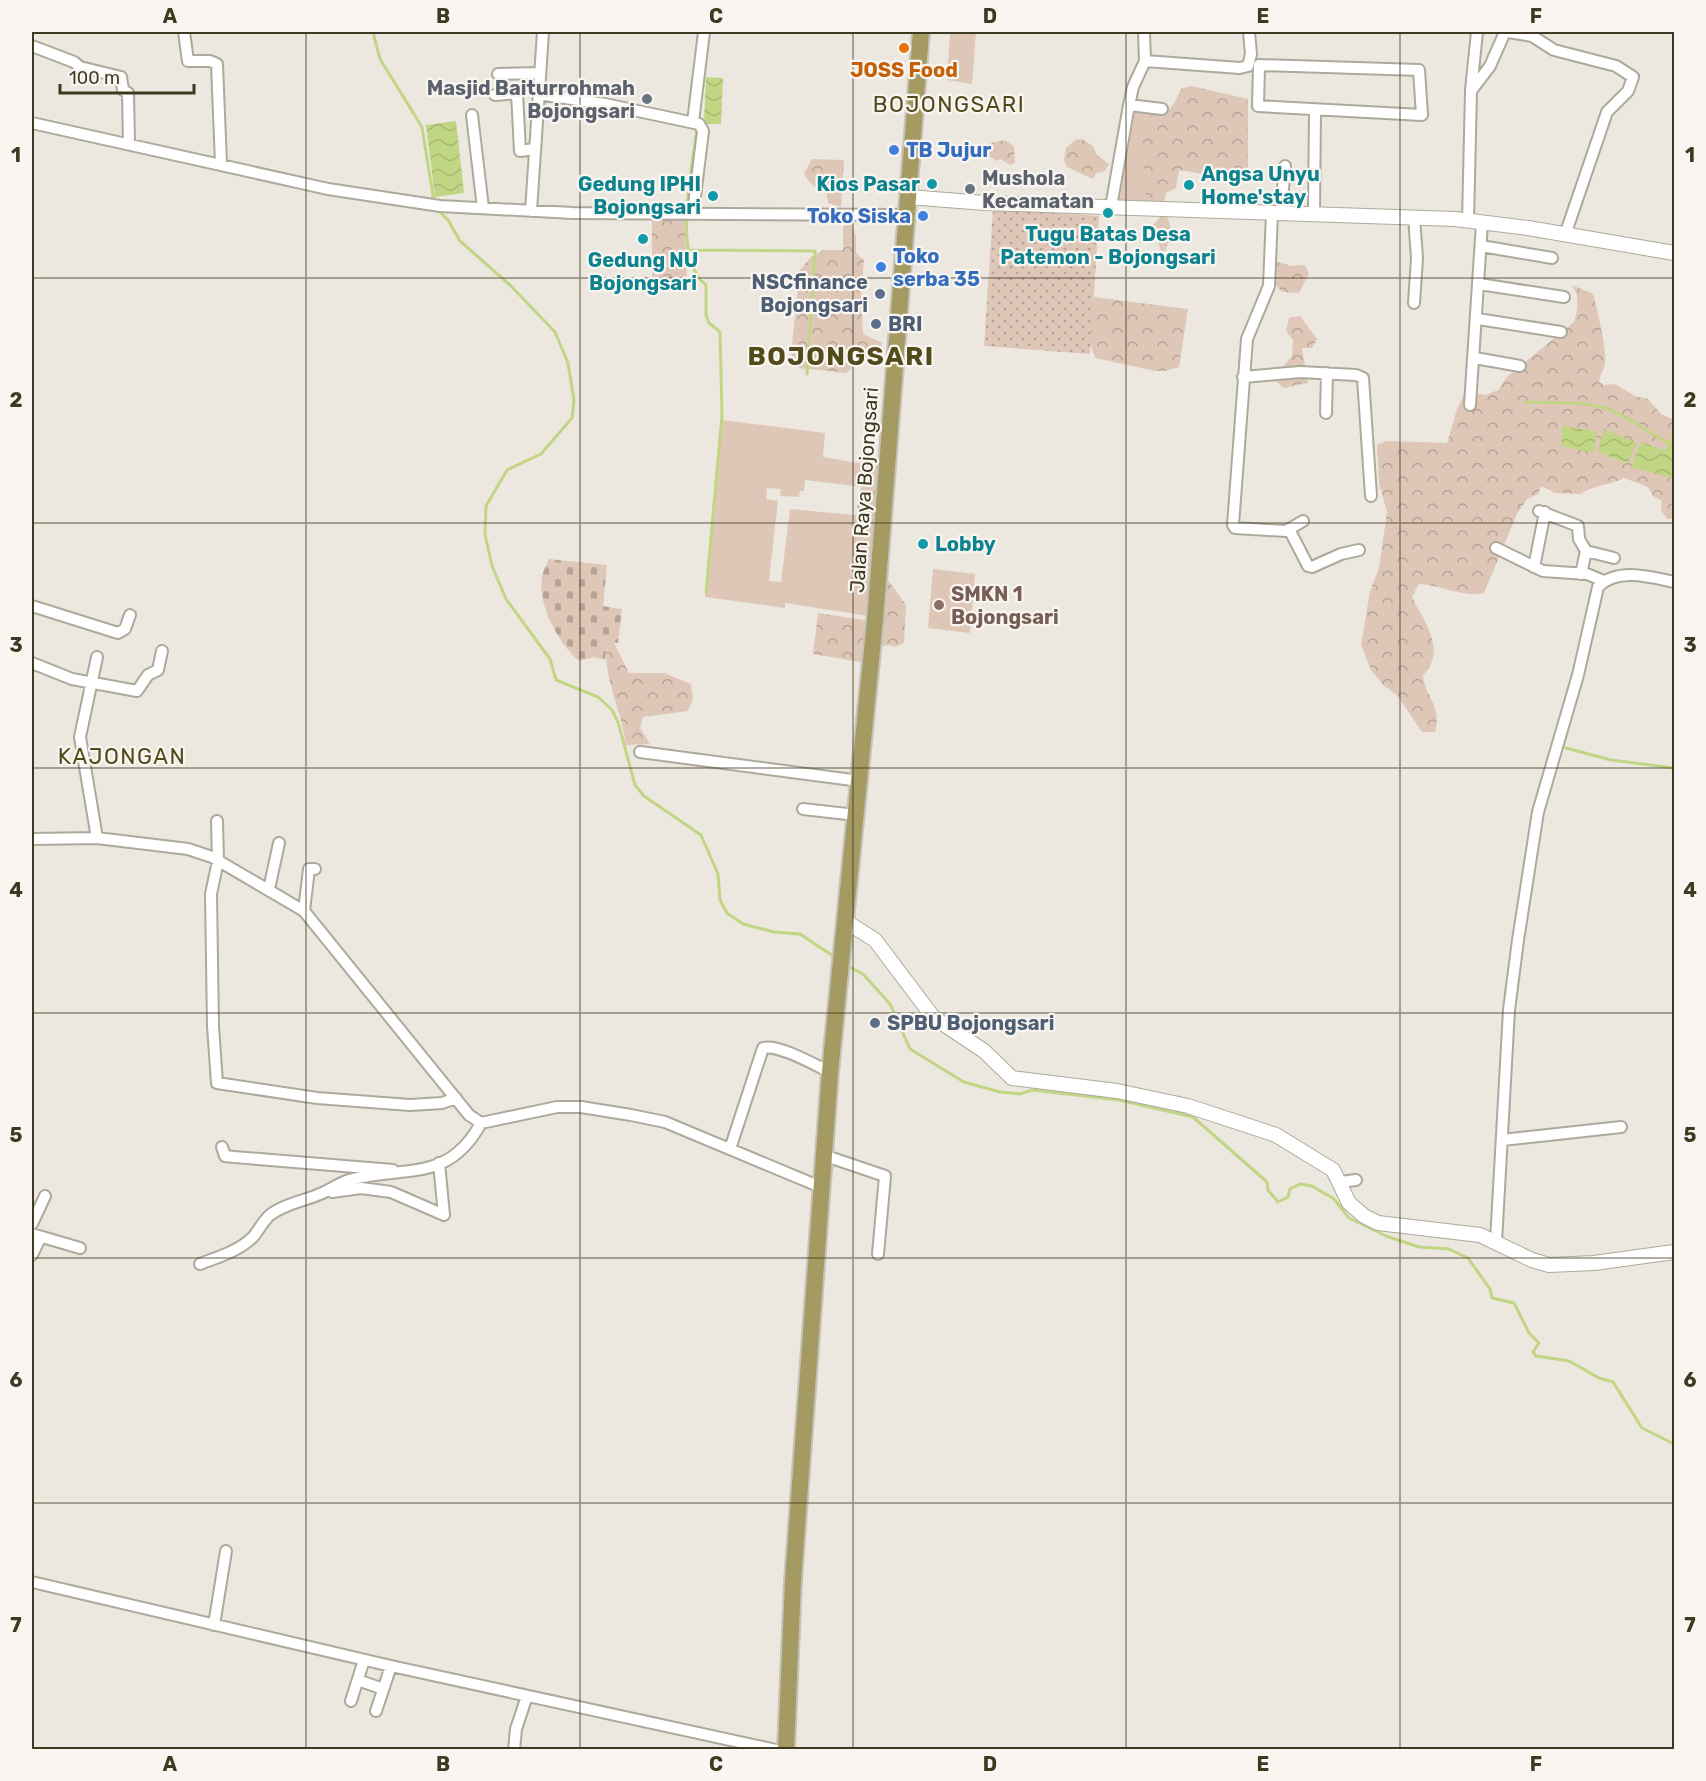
<svg xmlns="http://www.w3.org/2000/svg" width="1706" height="1781" font-family="Rubik,sans-serif">
	<style>
		.grass { fill: #dfc7b8 }
		.forest { fill: url(#forest-crowns) }
		.cemetery { fill: url(#cemetery-stones) }
		.park { fill: url(#park-dots) }
		.water { fill: url(#water-waves) }
		.lines { fill: none; stroke-linecap: round; stroke-linejoin: round }
		.stream { stroke: #c1d684; stroke-width: 3 }
		.minor-casing { stroke: #ada99b; stroke-width: 14 }
		.tertiary-casing { stroke: #ada99b; stroke-width: 16 }
		.primary-casing { stroke: #c5c4bc; stroke-width: 20 }
		.minor { stroke: #fff; stroke-width: 10 }
		.tertiary { stroke: #fff; stroke-width: 14 }
		.primary { stroke: #a59b62; stroke-width: 16 }
		.grid { fill: none; stroke: #3e3920; stroke-width: 1.5; stroke-opacity: 0.55 }
		.food-dot { fill: #e8710a; stroke: #f9f6f1; stroke-width: 2 }
		.worship-dot { fill: #6b7280; stroke: #f9f6f1; stroke-width: 2 }
		.shop-dot { fill: #3f7fe0; stroke: #f9f6f1; stroke-width: 2 }
		.culture-dot { fill: #0f9aa8; stroke: #f9f6f1; stroke-width: 2 }
		.service-dot { fill: #5c6f8a; stroke: #f9f6f1; stroke-width: 2 }
		.education-dot { fill: #8d6e63; stroke: #f9f6f1; stroke-width: 2 }
		.labels { text-anchor: middle; dominant-baseline: central; stroke-width: 4.5; stroke-linejoin: round; paint-order: stroke }
		.food-label { font-size: 20px; font-weight: bold; fill: #c56008; stroke: #f9f6f1 }
		.worship-label { font-size: 20px; font-weight: bold; fill: #5b616d; stroke: #f9f6f1; text-anchor: end }
		.shop-label { font-size: 20px; font-weight: bold; fill: #366cbe; stroke: #f9f6f1; text-anchor: start }
		.culture-label { font-size: 20px; font-weight: bold; fill: #0d838f; stroke: #f9f6f1; text-anchor: start }
		.service-label { font-size: 20px; font-weight: bold; fill: #4e5e75; stroke: #f9f6f1; text-anchor: start }
		.street-label { font-size: 20px; fill: #3e3920; stroke: #f9f6f1 }
		.education-label { font-size: 20px; font-weight: bold; fill: #785e54; stroke: #f9f6f1; text-anchor: start }
		.quarter-label { font-size: 22px; letter-spacing: 1.5px; fill: #524a1a; stroke: #f9f6f1 }
		.district-label { font-size: 26px; font-weight: bold; letter-spacing: 1.5px; fill: #524a1a; stroke: #f9f6f1 }
		.neatline { fill: none; stroke: #3e3920; stroke-width: 2 }
		.grid-label { font-size: 20px; text-anchor: middle; font-weight: bold; fill: #3e3920 }
	</style>
	<defs>
		<pattern id="forest-crowns" width="20" height="18" patternUnits="userSpaceOnUse" patternTransform="scale(1.5)"><rect width="20" height="18" fill="#dfc7b8"/><path d="M2 6a3 3 0 1 1 6 0M12 15a3 3 0 1 1 6 0" fill="none" stroke="#b6a395"/></pattern>
		<pattern id="cemetery-stones" width="16" height="16" patternUnits="userSpaceOnUse" patternTransform="scale(1.5)"><rect width="16" height="16" fill="#dfc7b8"/><path d="M2 7V4a2 2 0 0 1 4 0v3zM10 15v-3a2 2 0 0 1 4 0v3z" fill="#b6a395"/></pattern>
		<pattern id="park-dots" width="8" height="8" patternUnits="userSpaceOnUse" patternTransform="scale(1.5)"><rect width="8" height="8" fill="#dfc7b8"/><path d="M2 2h.1M6 6h.1" fill="none" stroke="#b6a395" stroke-width="1.8" stroke-linecap="round"/></pattern>
		<pattern id="water-waves" width="16" height="10" patternUnits="userSpaceOnUse" patternTransform="scale(1.5)"><rect width="16" height="10" fill="#c1d684"/><path d="M0 5q4-4 8 0t8 0" fill="none" stroke="#a7b872"/></pattern>
	</defs>
	<rect width="100%" height="100%" fill="#ece8e0"/>
	<path class="grass" d="M950 32H976L972 84 947 80Z
		M1135 112 1160 114 1155 203 1119 202Z
		M722 420 825 433 823 457 882 467V476L863 487 805 480 804 491H800L799 497 780 496 781 489 767 488 766 499 778 501 769 581 781 582 790 509 874 517 868 616 785 603V608L705 597Z
		M933 569 975 574 970 633 928 628Z"/>
	<path class="forest" d="M1191 86 1248 99V182L1179 170 1176 188 1166 193 1164 206 1146 205V174L1142 165 1150 145 1143 143 1142 128 1152 136 1156 130 1155 123 1143 121C1149 113 1159 116 1167 111 1174 106 1177 97 1181 89Z
		M1082 139 1093 146 1097 155 1109 164 1105 171 1097 173 1093 179 1067 167 1064 160 1066 148 1075 140Z
		M1005 140 1014 146 1015 163 1010 165 1000 159 997 161 989 156 990 143Z
		M812 159 844 160 841 207 828 203 826 191C815 188 809 184 804 173Z
		M1161 216 1167 217C1173 229 1171 239 1165 251H1161L1153 225Z
		M652 219 685 220 687 283 652 280Z
		M851 224 856 236V253L864 260 861 297 863 334 882 343 880 353 857 364 846 373 799 368 791 354 800 270 811 257 823 250H843V226Z
		M1274 261 1292 266 1305 265 1309 274 1299 293 1282 292 1274 283Z
		M1572 285 1593 294C1597 307 1607 351 1605 364 1604 370 1600 375 1599 382L1604 385 1615 384 1635 396 1648 399 1661 414 1674 420V519H1667L1661 510 1662 501 1653 496 1648 487 1624 478C1609 486 1595 484 1581 494L1555 493 1541 486 1538 494 1527 499 1517 514 1484 593C1466 598 1441 585 1419 584L1412 597C1425 623 1447 651 1423 675 1426 700 1442 704 1435 732H1422L1397 695 1383 685 1371 670 1361 645 1370 591 1379 568 1387 512 1379 483 1377 445 1387 441 1447 443 1457 409 1466 391 1486 395 1498 390 1507 377 1574 322C1578 309 1580 296 1572 285Z
		M1094 297 1188 309 1179 367 1165 371H1155L1095 358 1088 336Z
		M1300 316 1317 339 1312 348H1302L1308 383 1284 388 1273 379 1292 356 1293 340 1286 331 1289 318Z
		M873 469 882 476 875 558 862 560 855 553 863 530 857 507 858 495 865 479Z
		M883 573 906 605 904 643 896 647 889 645 879 647Z
		M818 613 870 621 866 663 813 654Z
		M607 642 614 643 629 673H664L691 684 693 699 688 711 643 717 640 728 650 744 626 745C622 710 602 677 607 642Z"/>
	<path class="cemetery" d="M549 559 607 565 603 606 622 609 618 643 607 642 605 660 594 657 579 661C559 644 537 604 542 577 543 571 547 564 549 559Z"/>
	<path class="park" d="M993 209 1099 216 1090 354 984 346Z"/>
	<path class="water" d="M706 77 723 78 721 124H704Z
		M456 121 464 193 435 197 426 125Z
		M1562 426 1597 431 1594 453 1561 446Z
		M1604 429 1637 443 1627 464 1598 452Z
		M1670 438 1674 440 1672 478 1631 467 1641 442 1666 451Z"/>
	<g class="lines">
		<path class="stream" d="M373 32 380 59 422 127 434 202
			M697 129C692 168 676 240 697 275 698 279 703 282 706 285V315L709 323 720 332 722 415 706 593
			M436 208 448 220 460 241 510 285 555 332 568 363 574 400 572 418 541 454 507 470 486 506 485 534 492 566 506 599 550 659 556 680 598 697 612 710 618 722 635 785 644 796 701 835 718 874 720 900 727 913 743 924 774 932 800 934 836 958
			M689 250 815 251 807 374
			M1525 402C1550 403 1580 401 1604 408 1630 415 1650 436 1674 445
			M1566 748 1611 760 1674 768
			M846 965 863 974 890 1004 910 1049 964 1082 1000 1092 1020 1094 1032 1090 1119 1100 1193 1117 1267 1182 1268 1190 1278 1202 1288 1197 1290 1189 1300 1184 1312 1186 1334 1199 1349 1218 1386 1236 1419 1247 1449 1249 1468 1258 1490 1289 1492 1298 1514 1303 1529 1333 1539 1343 1533 1352 1536 1356 1569 1361 1599 1378 1613 1382 1642 1428 1674 1444"/>
		<defs>
			<path id="minor" d="M184 32 188 61H210L217 64 221 164
				M1508 32 1532 36 1554 50 1616 66 1633 77 1628 91 1607 112 1565 235
				M32 46 74 62 80 67 121 77 123 90 128 93 129 144
				M1145 61 1240 68 1248 66 1251 54 1249 32
				M1259 65 1419 70 1422 115 1258 106Z
				M498 74 539 73
				M1471 90 1477 32
				M538 94 605 104 699 124 703 131 693 213
				M495 95 517 93 520 151 534 149
				M1129 105 1162 109
				M472 115 483 208
				M693 122 704 32
				M32 123 328 189 440 206 573 213 907 215
				M1111 207 1129 105 1133 87 1145 61 1144 32
				M531 211 543 32
				M1281 211 1285 166
				M1272 213 1269 286 1247 339 1233 525 1235 528 1286 531 1303 521
				M1314 213 1315 110
				M1468 221 1471 91 1490 66 1505 32
				M1481 246 1552 258
				M1479 284 1564 297
				M1414 303 1417 258 1414 217
				M1478 319 1561 332
				M1475 358 1520 366
				M1243 377 1300 372 1356 375 1363 378 1371 496
				M1470 405 1482 223
				M1326 413 1327 373
				M1539 511 1578 526 1579 539 1586 551 1614 558
				M1289 529 1308 566 1312 567 1341 554 1359 550
				M1496 548 1543 571 1587 574 1604 581
				M1534 567 1545 512
				M1581 574 1586 551
				M32 606 118 633 125 629 130 615
				M97 657 80 737 97 838
				M32 663 72 679 137 691 148 675 158 670 162 651
				M640 752 860 781
				M803 809 856 815
				M217 821 218 861 211 894 213 1026 217 1083 317 1098 410 1105 442 1103 456 1098
				M32 839 97 838 188 849 212 857 304 911 469 1115 481 1123 557 1107H581L631 1115 665 1122 823 1188
				M269 889 279 843
				M304 911 309 869H315
				M1502 1140 1621 1127
				M222 1147 225 1156 234 1157 393 1170
				M730 1149 763 1048C779 1044 815 1065 830 1072
				M826 1156 885 1176 878 1254
				M1340 1182 1356 1180
				M332 1192 361 1188 391 1192 444 1215 439 1163
				M32 1224 45 1196
				M32 1234 80 1248
				M1496 1242 1509 1010 1518 940 1538 812 1578 675 1598 587C1617 567 1651 577 1674 582
				M32 1255 40 1238
				M200 1264C218 1257 239 1251 253 1237 259 1230 263 1221 270 1215 284 1204 304 1201 320 1194 330 1190 339 1183 349 1180 404 1165 448 1184 481 1123
				M32 1582 391 1666 776 1750
				M214 1625 226 1551
				M358 1680 383 1689
				M351 1701 364 1660
				M376 1711 391 1666
				M514 1750 516 1729 527 1696"/>
			<path id="tertiary" d="M908 197 985 203 1455 219 1528 228 1674 253
				M845 921 875 940 933 1017 984 1051 1012 1078 1117 1091 1188 1106 1276 1135 1333 1170 1349 1203 1364 1216 1378 1223 1480 1235 1532 1260 1549 1265 1594 1263 1674 1252"/>
			<path id="primary" d="M786 1750 793 1581 830 1072 875 620 921 32"/>
		</defs>
		<use href="#minor" class="minor-casing"/>
		<use href="#tertiary" class="tertiary-casing"/>
		<use href="#primary" class="primary-casing"/>
		<use href="#minor" class="minor"/>
		<use href="#tertiary" class="tertiary"/>
		<use href="#primary" class="primary"/>
	</g>
	<path class="grid" d="M306 32V1750M580 32V1750M853 32V1750M1126 32V1750M1400 32V1750M32 278H1674M32 523H1674M32 768H1674M32 1013H1674M32 1258H1674M32 1503H1674"/>
	<circle class="food-dot" cx="904" cy="48" r="6"/>
	<g class="worship-dot">
		<circle cx="647" cy="99" r="6"/>
		<circle cx="970" cy="189" r="6"/>
	</g>
	<g class="shop-dot">
		<circle cx="894" cy="150" r="6"/>
		<circle cx="923" cy="216" r="6"/>
		<circle cx="881" cy="267" r="6"/>
	</g>
	<g class="culture-dot">
		<circle cx="932" cy="184" r="6"/>
		<circle cx="1189" cy="185" r="6"/>
		<circle cx="713" cy="196" r="6"/>
		<circle cx="1108" cy="213" r="6"/>
		<circle cx="643" cy="239" r="6"/>
		<circle cx="923" cy="544" r="6"/>
	</g>
	<g class="service-dot">
		<circle cx="880" cy="294" r="6"/>
		<circle cx="876" cy="324" r="6"/>
		<circle cx="875" cy="1023" r="6"/>
	</g>
	<circle class="education-dot" cx="939" cy="605" r="6"/>
	<g class="labels">
		<g class="food-label">
			<text x="904" y="70">JOSS Food</text>
		</g>
		<g class="worship-label">
			<text x="635" y="88">Masjid Baiturrohmah<tspan x="635" dy="23">Bojongsari</tspan></text>
			<text x="982" y="178" text-anchor="start">Mushola<tspan x="982" dy="23">Kecamatan</tspan></text>
		</g>
		<g class="shop-label">
			<text x="906" y="150">TB Jujur</text>
			<text x="911" y="216" text-anchor="end">Toko Siska</text>
			<text x="893" y="256">Toko<tspan x="893" dy="23">serba 35</tspan></text>
		</g>
		<g class="culture-label">
			<text x="1201" y="174">Angsa Unyu<tspan x="1201" dy="23">Home'stay</tspan></text>
			<text x="701" y="184" text-anchor="end">Gedung IPHI<tspan x="701" dy="23">Bojongsari</tspan></text>
			<text x="920" y="184" text-anchor="end">Kios Pasar</text>
			<text x="1108" y="234" text-anchor="middle">Tugu Batas Desa<tspan x="1108" dy="23">Patemon - Bojongsari</tspan></text>
			<text x="643" y="260" text-anchor="middle">Gedung NU<tspan x="643" dy="23">Bojongsari</tspan></text>
			<text x="935" y="544">Lobby</text>
		</g>
		<g class="service-label">
			<text x="868" y="282" text-anchor="end">NSCfinance<tspan x="868" dy="23">Bojongsari</tspan></text>
			<text x="888" y="324">BRI</text>
			<text x="887" y="1023">SPBU Bojongsari</text>
		</g>
		<g class="street-label">
			<text transform="translate(864 490) rotate(-86)">Jalan Raya Bojongsari</text>
		</g>
		<g class="education-label">
			<text x="951" y="594">SMKN 1<tspan x="951" dy="23">Bojongsari</tspan></text>
		</g>
		<g class="quarter-label">
			<text x="949" y="104">BOJONGSARI</text>
			<text x="122" y="756">KAJONGAN</text>
		</g>
		<g class="district-label">
			<text x="841" y="356">BOJONGSARI</text>
		</g>
	</g>
	<rect width="1706" height="1781" fill="none" stroke="#f9f6f1" stroke-width="66"/>
	<path d="M60 84v9h134v-9" fill="none" stroke="#3e3920" stroke-width="3"/>
	<text x="69" y="84" font-size="18" fill="#3e3920" stroke="#f9f6f1" stroke-width="4.5" paint-order="stroke">100 m</text>
	<rect x="33" y="33" width="1640" height="1715" class="neatline"/>
	<g class="grid-label">
		<text x="170" y="23">A</text>
		<text x="443" y="23">B</text>
		<text x="716" y="23">C</text>
		<text x="990" y="23">D</text>
		<text x="1263" y="23">E</text>
		<text x="1536" y="23">F</text>
		<text x="16" y="162">1</text>
		<text x="1690" y="162">1</text>
		<text x="16" y="407">2</text>
		<text x="1690" y="407">2</text>
		<text x="16" y="652">3</text>
		<text x="1690" y="652">3</text>
		<text x="16" y="897">4</text>
		<text x="1690" y="897">4</text>
		<text x="16" y="1142">5</text>
		<text x="1690" y="1142">5</text>
		<text x="16" y="1387">6</text>
		<text x="1690" y="1387">6</text>
		<text x="16" y="1632">7</text>
		<text x="1690" y="1632">7</text>
		<text x="170" y="1771">A</text>
		<text x="443" y="1771">B</text>
		<text x="716" y="1771">C</text>
		<text x="990" y="1771">D</text>
		<text x="1263" y="1771">E</text>
		<text x="1536" y="1771">F</text>
	</g>
</svg>
